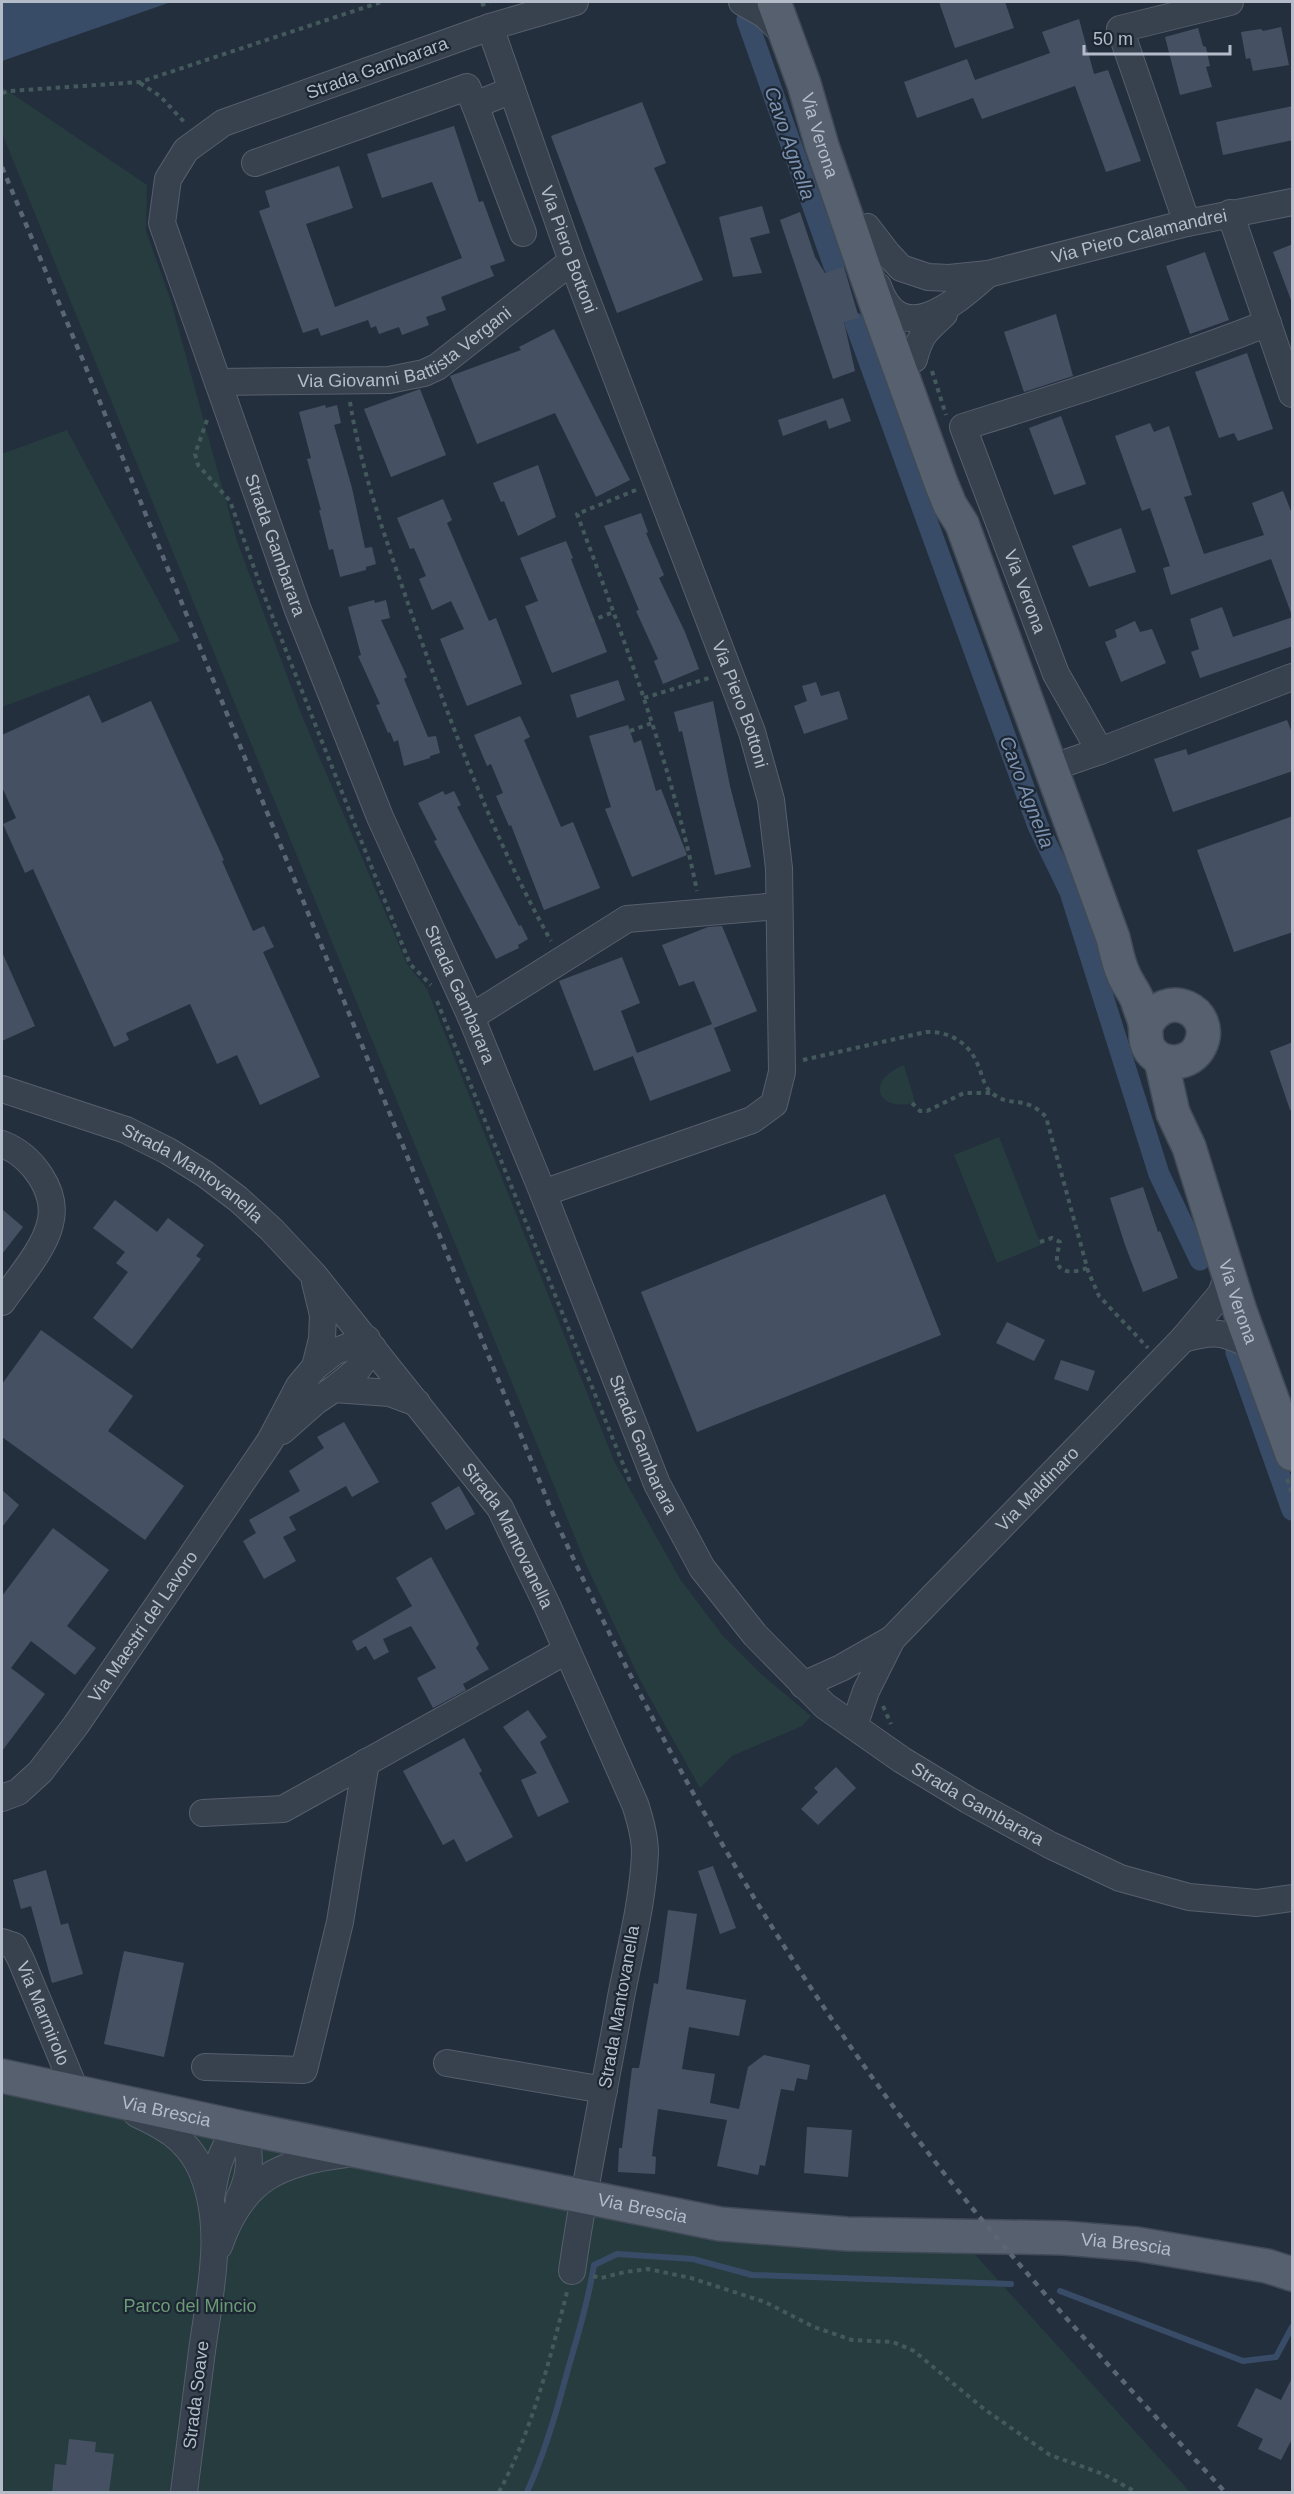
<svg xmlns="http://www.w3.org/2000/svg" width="1294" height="2494" font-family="Arial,sans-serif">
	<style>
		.green { fill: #263c3f }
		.water { fill: #394c67 }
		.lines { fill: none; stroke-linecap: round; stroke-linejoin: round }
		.stream { stroke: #394c67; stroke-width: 6 }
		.canal { stroke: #394c67; stroke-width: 21 }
		.building { fill: #455162 }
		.minor-casing { stroke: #565f6c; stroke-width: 28 }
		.major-casing { stroke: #414a57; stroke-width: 36 }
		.path { stroke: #44595c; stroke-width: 4; stroke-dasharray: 4.5 4.5; stroke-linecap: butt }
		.minor { stroke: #38414e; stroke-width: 26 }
		.major { stroke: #56606e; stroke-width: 33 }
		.rail { stroke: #5a6575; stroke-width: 4.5; stroke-dasharray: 6 6; stroke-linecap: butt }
		.labels { text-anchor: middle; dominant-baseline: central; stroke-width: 4.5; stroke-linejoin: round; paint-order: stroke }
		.street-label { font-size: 18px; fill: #b4bcc9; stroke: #1d2633 }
		.park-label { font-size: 18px; fill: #6b9a76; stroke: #1d2633 }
		.water-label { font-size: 20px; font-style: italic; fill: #7c92b1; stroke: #1d2633 }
	</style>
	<rect width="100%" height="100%" fill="#242f3e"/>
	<path class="green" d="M2 87 147 185 146 231 170 298 237 541 302 716 407 964 427 989 614 1461 680 1579 723 1636 760 1673 811 1716 802 1726 732 1756 700 1788 640 1680 585 1562 2 133Z
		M67 430 180 641 2 707V454Z
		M904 1065 915 1102C879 1114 863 1081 904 1065Z
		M999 1137 1041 1245 997 1263 954 1155Z
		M2 2077 668 2214 959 2237 1190 2492H2Z"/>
	<path class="water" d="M2 2H171L2 61Z"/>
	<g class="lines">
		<path class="stream" d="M1060 2291 1243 2361 1276 2357 1292 2327
			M527 2492C545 2453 557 2411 568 2369 578 2335 588 2301 594 2265L617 2254 693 2259 752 2275 1011 2284"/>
		<path class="canal" d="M747 20 834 266
			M855 323 1038 826 1070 892 1159 1174 1200 1260
			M1236 1352 1292 1510"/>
	</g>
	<path class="building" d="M939 2H1005L1014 28 955 48Z
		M1079 19 1094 74 1108 70 1141 161 1106 172 1075 86 982 119 973 98 917 118 904 82 967 59 975 80 1050 53 1042 32Z
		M1281 27 1289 65 1253 71 1250 58 1246 59 1241 32 1261 29 1263 31Z
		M1198 28 1203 46 1206 47 1210 66 1206 67 1212 87 1180 95 1165 37Z
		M642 102 666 163 654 168 703 280 617 313 551 136Z
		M1293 106V140L1223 155 1216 122Z
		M454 126 479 202 483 201 505 261 490 266 494 276 441 297 446 310 426 317 429 325 402 335 399 327 379 334 376 326 371 328 368 320 321 336 318 328 303 333 259 211 270 207 265 191 339 166 353 208 306 224 335 307 462 258 432 182 382 198 367 154Z
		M762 206 770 233 750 238 762 273 733 277 719 217Z
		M800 212 815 257 825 273 844 267 859 318 844 322 855 371 833 379 780 220Z
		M1293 244V299L1291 300 1273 252Z
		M1205 252 1229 320 1190 334 1166 266Z
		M1056 314 1073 376 1024 392 1004 332Z
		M554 329 630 480 596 497 555 413 477 444 450 376 521 350 519 347Z
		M1247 353 1273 429 1238 441 1234 433 1219 438 1195 372Z
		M420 389 446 455 391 477 364 409Z
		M843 398 851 421 829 429 826 420 783 436 778 420Z
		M325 405 326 408 337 405 341 423 334 425 352 488 365 548 372 547 376 564 366 567V570L340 577 333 549 329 550 319 510H321L307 459 311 458 299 412Z
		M1061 416 1086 484 1054 495 1029 428Z
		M1150 423 1154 432 1169 426 1192 495 1184 497 1204 554 1264 535 1252 503 1283 491 1293 516V613H1291L1271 559 1171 595 1163 568 1170 566 1150 508 1142 511 1115 436Z
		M538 465 556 517 518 536 504 501 501 502 493 483Z
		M443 499 452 520 447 523 489 621 496 618 522 684 467 706 440 639 464 629 451 601 432 610 419 579 426 576 414 548 410 549 397 518Z
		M641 513 648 532 646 533 664 575 659 578 685 632 699 669 663 684 654 661 658 659 636 611 639 610 604 526Z
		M1121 528 1136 572 1089 587 1072 546Z
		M566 541 573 558 571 559 607 652 552 673 525 606 538 601 520 558Z
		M374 600 375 603 386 600 390 618 381 620 407 677 404 679 428 737 436 736 440 753 430 756V758L404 766 398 740 394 742 390 732 388 733 376 705 380 704 358 656 361 655 348 607Z
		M1222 607 1233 637 1293 617V646L1200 678 1191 652 1199 649 1190 619Z
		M1135 621 1140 632 1152 629 1166 663 1121 682 1105 642 1117 637 1115 630Z
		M618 680 625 700 577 718 570 695Z
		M816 682 821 696 839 691 848 719 804 734 794 706 807 701 802 686Z
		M89 695 102 723 151 701 224 860 222 861 253 931 264 926 274 947 263 952 320 1077 260 1105 237 1055 217 1064 190 1004 126 1033 129 1040 114 1047 33 869 25 873 3 824 16 818 2 787V735Z
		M713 701 730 786 751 867 715 875 682 731 679 732 674 712Z
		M520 716 530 737 524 740 561 827 573 822 600 888 544 910 511 825 509 826 496 796 503 793 491 764 487 766 474 735Z
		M1287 720 1293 735V771L1173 812 1154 759 1186 749 1188 755Z
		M628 725 634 743 641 740 656 791 661 789 687 855 632 877 605 809 611 807 589 736Z
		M443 791 445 795 454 791 461 805 457 807 519 926 521 925 528 939 518 945 519 948 496 959 434 841 437 840 418 803Z
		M1293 816V932L1234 952 1197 850Z
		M722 926 757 1011 714 1028 731 1071 650 1101 633 1056 594 1071 559 981 622 957 640 1003 621 1011 637 1053 712 1024 694 981 679 986 662 945 708 927Z
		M2 952 35 1026 2 1041Z
		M1293 1042V1110H1290L1270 1051Z
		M1143 1187 1158 1232 1160 1231 1178 1278 1143 1292 1125 1245 1110 1198Z
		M885 1194 941 1335 697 1432 641 1292Z
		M115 1200 157 1232 168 1218 204 1245 196 1256 201 1259 132 1349 93 1318 128 1272 116 1263 125 1252 93 1228Z
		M2 1209 23 1227 2 1254Z
		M1007 1322 1045 1340 1034 1361 996 1343Z
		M41 1330 133 1396 108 1431 184 1486 145 1540 2 1437V1384Z
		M1061 1360 1095 1371 1088 1391 1054 1379Z
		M344 1422 379 1482 352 1497 346 1486 289 1517 296 1530 283 1537 296 1561 264 1579 243 1541 256 1533 249 1520 300 1491 289 1471 324 1448 317 1437Z
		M459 1486 475 1514 446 1530 431 1503Z
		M2 1490 19 1505 2 1527Z
		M53 1528 109 1570 67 1626 96 1648 75 1675 31 1641 11 1668 45 1694 2 1751V1596Z
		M431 1557 479 1644 476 1648 489 1669 463 1684 466 1690 433 1708 417 1678 436 1668 411 1626 383 1639 389 1652 374 1660 366 1646 357 1651 352 1641 412 1606 396 1578Z
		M528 1710 547 1737 540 1742 569 1802 538 1817 521 1780 537 1773 503 1727Z
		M464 1738 482 1771 479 1773 513 1837 466 1862 454 1839 443 1845 403 1771Z
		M836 1767 856 1788 818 1825 801 1809 818 1792 814 1788Z
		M713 1866 736 1928 720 1934 698 1871Z
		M46 1870 61 1925 68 1923 83 1974 52 1983 31 1906 21 1909 13 1880Z
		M668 1910 697 1914 686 1989 746 2000 739 2036 689 2027 682 2069 715 2074 710 2103 739 2109 748 2067 764 2055 810 2065 807 2080 797 2078 794 2091 781 2089 765 2166 760 2165 758 2175 717 2166 727 2120 658 2109 652 2156 656 2157 655 2174 618 2172 619 2148H622L632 2068H639L654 1983 658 1984Z
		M124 1951 184 1963 164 2057 104 2044Z
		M807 2127 852 2130 848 2177 804 2173Z
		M1293 2376V2437L1281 2460 1258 2449 1263 2439 1237 2426 1256 2388 1281 2400Z
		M69 2439 96 2442 95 2452 114 2454 109 2493H52L55 2464 66 2465Z"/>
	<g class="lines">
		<defs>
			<g id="minor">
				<path id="s1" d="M575 2 490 27 223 123 186 150 168 179 162 223 298 610 380 817 471 1017 543 1193 657 1484 702 1568 755 1635 825 1706 902 1760 968 1800 1050 1845 1120 1878 1189 1897 1257 1903 1292 1898"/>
				<path d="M742 2 765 15 784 34"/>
				<path id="s2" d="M490 27 572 261 752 732 771 800 779 868 782 1072 774 1104 752 1120 543 1193"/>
				<path d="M475 105 523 233"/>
				<path d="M255 163 467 87 475 105 512 90"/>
				<path d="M1230 213 1292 394"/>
				<path d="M1187 223 1120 29 1230 2"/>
				<path id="s3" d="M867 227 887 253 901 268 928 277 949 278 988 274 1187 223 1292 202"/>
				<path d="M878 286C901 352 957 301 988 274"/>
				<path id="s4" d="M1268 323C1168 362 1066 395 963 427L1056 674 1100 751 1292 677"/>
				<path d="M914 359C921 333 925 332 944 314"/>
				<path id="s5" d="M218 382 389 380 424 373 437 367 572 261"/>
				<path d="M1051 768 1100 751"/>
				<path d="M471 1017 627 919 778 906"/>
				<path id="s6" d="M2 1089 126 1130 168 1151 205 1174 238 1199 271 1229 314 1275 500 1508 547 1605 635 1804C640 1819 645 1836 645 1853 643 1901 630 1950 621 1997 605 2088 585 2179 572 2271"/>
				<path d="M2 1144C31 1155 59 1191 50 1224 44 1250 17 1280 2 1302"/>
				<path d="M1183 1339C1217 1330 1222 1332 1253 1346"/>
				<path d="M315 1367 334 1352 367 1339"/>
				<path d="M334 1389 356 1371 373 1348"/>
				<path d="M282 1431 316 1401 334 1389 390 1393 417 1403"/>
				<path d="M803 1685 841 1668 892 1639"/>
				<path id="s7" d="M854 1726 866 1691 892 1639 1183 1339 1221 1294 1229 1272"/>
				<path id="s8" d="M2 1798 18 1792 40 1772 76 1725 270 1441 299 1386 315 1367 322 1339 323 1315 315 1282"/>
				<path d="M203 1813 283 1809 566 1651"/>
				<path id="s9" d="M2 1942 14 1946 21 1960 76 2092"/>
				<path d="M447 2063 604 2090"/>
				<path d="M205 2067 304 2070 340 1922 366 1762"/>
				<path d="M137 2114C163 2126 185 2138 199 2165 227 2223 210 2291 202 2351 196 2398 190 2445 184 2492"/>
				<path d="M211 2198C216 2168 220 2152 238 2127"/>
				<path d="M239 2199C253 2170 249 2159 246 2128"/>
				<path d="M219 2246C242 2179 279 2162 346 2154"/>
			</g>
			<g id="major">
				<path id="s10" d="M774 2 804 84 822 146 876 303 941 483 950 505 962 524 1113 938C1116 950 1118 962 1123 973 1127 984 1135 992 1138 1002 1140 1009 1144 1017 1145 1024 1147 1034 1144 1041 1150 1050 1163 1068 1191 1065 1200 1046 1217 1011 1165 985 1146 1026"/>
				<path id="s11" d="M1161 1060 1173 1113 1189 1147 1240 1311 1292 1454"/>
				<path id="s12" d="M2 2076 238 2127 720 2224 847 2234 1064 2238 1137 2244 1267 2266 1292 2274"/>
			</g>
		</defs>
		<use href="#minor" class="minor-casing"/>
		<use href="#major" class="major-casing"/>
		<path class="path" d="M481 5 490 2
			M140 83 160 96 186 124
			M2 93 10 91 140 82 381 2
			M932 371 946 415
			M350 402C361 472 389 548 412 615 452 726 493 838 551 941
			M207 420 195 454 198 465 230 501 262 590 410 964 431 985
			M636 490 577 514C623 637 671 762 697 891
			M590 621 614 612
			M644 698 709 678
			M630 731 652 723
			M437 1001 631 1484
			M803 1060 926 1032C951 1031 971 1044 979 1068 983 1077 984 1087 992 1093 1011 1109 1025 1094 1046 1117L1088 1271 1099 1296 1148 1348
			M912 1103 920 1111H927L964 1093H991
			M1040 1242 1052 1238 1060 1242C1059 1248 1057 1252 1057 1257 1056 1275 1075 1273 1087 1268
			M1287 1479 1292 1494
			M883 1706 891 1724
			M593 2276 601 2278 625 2272 648 2269 691 2278 765 2302 814 2327 852 2340 893 2342 914 2351 984 2409 1050 2455 1103 2474 1136 2492
			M499 2492C532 2431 550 2359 567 2292"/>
		<use href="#minor" class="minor"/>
		<use href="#major" class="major"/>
		<path class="rail" d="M2 167 82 358 555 1519C657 1741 772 1947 919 2141 1014 2265 1120 2378 1225 2492"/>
	</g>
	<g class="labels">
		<g class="street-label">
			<text transform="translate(377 68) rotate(-20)">Strada Gambarara</text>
			<text stroke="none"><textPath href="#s10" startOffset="141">Via Verona</textPath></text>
			<text stroke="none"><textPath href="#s3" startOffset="298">Via Piero Calamandrei</textPath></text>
			<text stroke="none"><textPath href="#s2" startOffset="236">Via Piero Bottoni</textPath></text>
			<text stroke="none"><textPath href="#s5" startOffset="196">Via Giovanni Battista Vergani</textPath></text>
			<text stroke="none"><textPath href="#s1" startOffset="838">Strada Gambarara</textPath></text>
			<text stroke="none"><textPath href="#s4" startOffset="498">Via Verona</textPath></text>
			<text stroke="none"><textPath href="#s2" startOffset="722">Via Piero Bottoni</textPath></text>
			<text stroke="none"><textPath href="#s1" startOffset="1324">Strada Gambarara</textPath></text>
			<text stroke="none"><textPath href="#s6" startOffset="210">Strada Mantovanella</textPath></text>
			<text stroke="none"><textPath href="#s11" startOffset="254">Via Verona</textPath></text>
			<text stroke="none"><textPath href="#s1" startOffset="1810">Strada Gambarara</textPath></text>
			<text stroke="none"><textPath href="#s7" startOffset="304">Via Maldinaro</textPath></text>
			<text stroke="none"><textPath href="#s6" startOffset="696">Strada Mantovanella</textPath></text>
			<text stroke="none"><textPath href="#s8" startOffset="225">Via Maestri del Lavoro</textPath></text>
			<text stroke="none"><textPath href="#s1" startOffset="2314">Strada Gambarara</textPath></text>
			<text transform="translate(619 2007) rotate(-80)">Strada Mantovanella</text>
			<text stroke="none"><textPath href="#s9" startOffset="86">Via Marmirolo</textPath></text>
			<text stroke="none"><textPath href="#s12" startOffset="168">Via Brescia</textPath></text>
			<text stroke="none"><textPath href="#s12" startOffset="654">Via Brescia</textPath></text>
			<text stroke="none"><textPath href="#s12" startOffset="1140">Via Brescia</textPath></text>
			<text transform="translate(196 2395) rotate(-83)">Strada Soave</text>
		</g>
		<g class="park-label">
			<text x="190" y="2306">Parco del Mincio</text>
		</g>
		<g class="water-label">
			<text transform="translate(790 143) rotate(71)">Cavo Agnella</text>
			<text transform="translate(1027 792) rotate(69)">Cavo Agnella</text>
		</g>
	</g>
	<rect width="1294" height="2494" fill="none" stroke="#b4bcc9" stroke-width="6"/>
	<path d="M1084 45v9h146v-9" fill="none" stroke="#b4bcc9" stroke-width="3"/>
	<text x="1093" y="45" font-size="18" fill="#b4bcc9" stroke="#1d2633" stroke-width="4.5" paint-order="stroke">50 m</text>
</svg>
